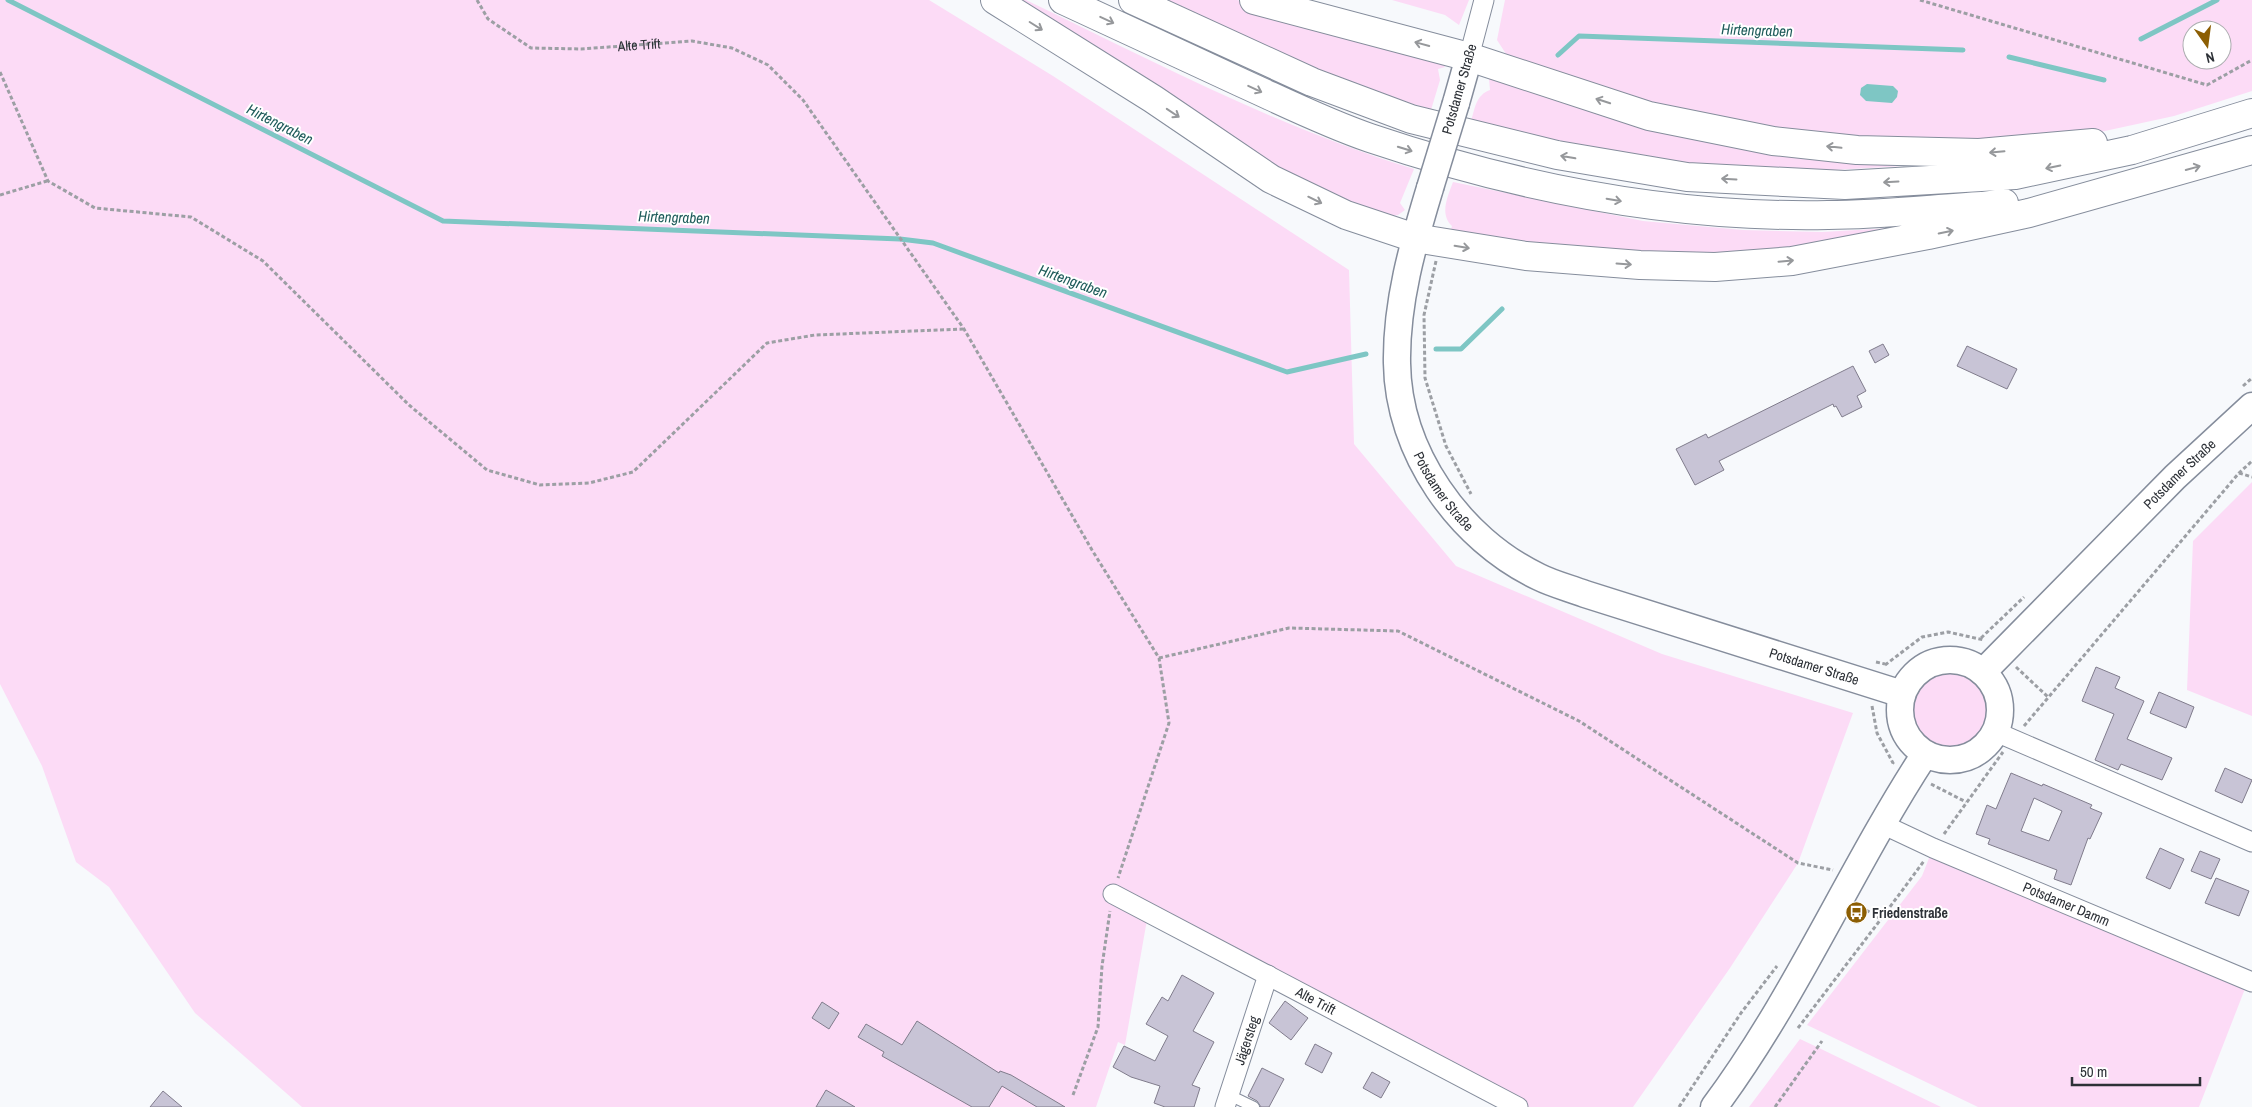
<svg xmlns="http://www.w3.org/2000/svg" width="2252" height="1107" font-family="'Archivo Narrow',sans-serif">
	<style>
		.green { fill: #fcdbf6; fill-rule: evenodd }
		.water { fill: #7ec6c4 }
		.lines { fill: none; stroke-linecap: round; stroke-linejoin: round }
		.stream { stroke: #7ec6c4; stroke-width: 5 }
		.building { fill: #c8c4d6; stroke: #807c8c; fill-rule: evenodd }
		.lane-casing { stroke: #858d9c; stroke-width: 12 }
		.street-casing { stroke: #858d9c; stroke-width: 21 }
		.secondary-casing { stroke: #858d9c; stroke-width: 29 }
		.highway-casing { stroke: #858d9c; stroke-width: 30 }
		.path { stroke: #9c9fa4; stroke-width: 3; stroke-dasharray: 4 2.5; stroke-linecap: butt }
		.lane { stroke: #fff; stroke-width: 10 }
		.street { stroke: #fff; stroke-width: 19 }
		.secondary { stroke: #fff; stroke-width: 26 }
		.highway { stroke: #fff; stroke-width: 28 }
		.secondary-bridge-casing { stroke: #858d9c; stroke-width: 29; stroke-linecap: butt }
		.secondary-bridge { stroke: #fff; stroke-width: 26 }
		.oneway { stroke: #96989b }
		.labels { text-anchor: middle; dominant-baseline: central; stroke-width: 4; stroke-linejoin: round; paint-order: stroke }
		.street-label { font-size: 14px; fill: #2d3137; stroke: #fff }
		.poi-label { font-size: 14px; font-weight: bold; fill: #2d3137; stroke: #fff; text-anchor: start }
		.water-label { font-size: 15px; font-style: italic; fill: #1e5b5a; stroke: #fff }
	</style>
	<rect width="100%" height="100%" fill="#f7f9fc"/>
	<path class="green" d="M0 0H929L1053 76 1349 270 1354 444 1456 566 1662 654 1853 713 1798 863 1730 968 1633 1107H1525L1148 914 1125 1045 1118 1042 1096 1107H302L195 1013 109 887 76 862 42 766 0 684Z
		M1010 0H1026C1153 61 1279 128 1414 169L1400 203 1405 210 1398 215 1387 217 1320 196Z
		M1168 0H1237L1443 63 1445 67 1438 69 1440 80 1431 110 1359 86 1304 64Z
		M1392 0H1469L1459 25 1445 15Z
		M1505 0H2252V91L2174 116 2068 139 1930 144 1818 136 1678 111 1510 60 1497 40ZM2192 30H2222V60H2192Z
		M1489 79H1501L1632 118 1973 162 1833 170 1703 165 1603 150 1471 121C1475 108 1476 95 1490 90Z
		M1453 182 1643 221 1743 230 1822 232 1928 226 1856 243 1684 261 1450 233 1452 226C1439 214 1448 196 1453 182Z
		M2252 482V716L2187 690 2193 541Z
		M1907 711a42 42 0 1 1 84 0a42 42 0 1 1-84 0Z
		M1933 848 2248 981 2199 1107H1978L1807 1025 1922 876Z
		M1800 1039 1819 1048 1941 1107H1749Z"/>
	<path class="water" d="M1867 84 1893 86 1898 91 1897 97 1892 103 1866 101 1860 95 1861 88Z"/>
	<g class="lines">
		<path class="stream" d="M8 0 443 221 900 239 933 243 1287 372 1366 354
			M2141 39 2217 0
			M1558 55 1579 36 1963 50
			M2009 57 2104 80
			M1436 349H1461L1502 309"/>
	</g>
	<path class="building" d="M1883 344 1889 355 1875 363 1869 351Z
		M1967 346 2017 369 2007 389 1957 366Z
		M1853 366 1866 391 1857 396 1862 407 1842 417 1836 406 1834 407 1833 404 1719 461 1724 470 1695 485 1676 449 1706 434 1708 438Z
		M2096 667 2120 677 2115 688 2144 701 2127 739 2172 758 2162 780 2121 764 2118 770 2095 760 2114 714 2082 701Z
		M2159 692 2194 707 2186 728 2150 713Z
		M2225 768 2252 780 2242 803 2215 791Z
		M2011 773 2042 786 2043 784 2092 805 2090 808 2102 813 2090 839 2088 838 2071 885 2054 879 2057 870 1988 844 1990 839 1976 834 1987 805 1996 809ZM2034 798 2062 811 2049 841 2021 831Z
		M2160 848 2184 859 2170 889 2146 878Z
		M2200 851 2220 859 2211 879 2191 871Z
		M2216 878 2249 891 2239 916 2205 903Z
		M1182 975 1214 993 1193 1031 1214 1042 1192 1085 1200 1088 1194 1107H1165L1154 1103 1160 1086 1131 1077 1113 1067 1124 1046 1155 1061 1168 1036 1146 1024 1162 997 1168 1001Z
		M1285 1001 1308 1018 1291 1040 1269 1023Z
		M822 1002 839 1013 829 1029 812 1018Z
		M917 1021 999 1073 1000 1071 1011 1075 1065 1107H1037L1002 1086 989 1107H972L882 1056 884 1052 858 1037 866 1024 902 1045Z
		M1315 1044 1332 1053 1322 1073 1305 1064Z
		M1262 1068 1284 1079 1269 1107H1261L1257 1101 1248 1096Z
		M1372 1072 1390 1082 1381 1098 1363 1088Z
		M826 1090 855 1107H816Z
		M163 1091 182 1107H150Z"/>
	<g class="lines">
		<defs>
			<path id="lane" d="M1229 1095 1254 1107"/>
			<g id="street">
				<path d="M1469 57 1484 0"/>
				<path d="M1996 732 2252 842"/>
				<path id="s2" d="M1882 824 1933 848 2252 982"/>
				<path id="s3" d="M1113 894 1518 1107"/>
				<path id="s4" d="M1225 1107 1268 975"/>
			</g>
			<g id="secondary">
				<path d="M1456 103 1469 57"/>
				<path id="s5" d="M1430 188C1413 244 1396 303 1397 363 1398 452 1459 539 1539 577 1553 584 1569 588 1585 594L1902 694"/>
				<circle cx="1950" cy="710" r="50"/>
				<path id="s6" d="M1983 672 2175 477 2252 406"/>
				<path d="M1714 1107C1796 997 1850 869 1925 754"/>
			</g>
			<path id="highway" d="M995 0 1153 99 1271 179 1346 215 1415 238 1526 256 1640 265 1715 267 1792 261 1928 235 2029 213 2252 150
				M1063 0C1123 28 1182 55 1242 83 1284 102 1326 123 1370 138 1518 188 1672 218 1828 215 1879 215 1931 209 1982 206L2004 203
				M1133 0 1312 82 1411 119 1557 155 1687 177 1845 185 2015 175 2132 150 2252 113
				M1254 0 1469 57 1649 116 1773 141 1857 150 1979 153 2093 143"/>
		</defs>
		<use href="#lane" class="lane-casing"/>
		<use href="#street" class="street-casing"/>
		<use href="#secondary" class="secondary-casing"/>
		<use href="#highway" class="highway-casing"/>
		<g class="path">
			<path id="s1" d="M477 0 488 19 531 48 581 49 692 41 732 48 768 65 803 100 964 329 1092 550 1159 658 1169 723 1118 878"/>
			<path d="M1920 0 2207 85 2252 60"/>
			<path d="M0 72 48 181 95 208 191 217 263 261 409 405 487 470 540 485 589 483 633 472 767 343 815 335 963 329"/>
			<path d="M0 195 47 181"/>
			<path d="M1436 261 1424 315 1425 378 1446 446 1471 494"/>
			<path d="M2243 386 2252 378"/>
			<path d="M2239 473 2252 477"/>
			<path d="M1981 638 2024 597"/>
			<path d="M1159 658 1289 628 1398 631 1579 721 1798 863 1833 870"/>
			<path d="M1876 662 1885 664"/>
			<path d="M1885 665 1922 637 1948 632 1984 640"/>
			<path d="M2016 667 2048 697"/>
			<path d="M1872 706 1877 733 1893 763 1892 765"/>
			<path d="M2024 726 2239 473 2252 461"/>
			<path d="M1931 784 1966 802"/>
			<path d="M1944 834 2003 752"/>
			<path d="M1866 910 1881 919 1924 861"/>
			<path d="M1798 1028 1881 919"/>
			<path d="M1073 1095 1098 1027 1102 966 1110 911"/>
			<path d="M1679 1107 1741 1013 1777 966"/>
			<path d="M1775 1107 1822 1041"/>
		</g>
		<use href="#lane" class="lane"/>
		<use href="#street" class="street"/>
		<use href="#secondary" class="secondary"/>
		<use href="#highway" class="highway"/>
		<defs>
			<path id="secondary-bridge" d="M1430 188 1456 103"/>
		</defs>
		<use href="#secondary-bridge" class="secondary-bridge-casing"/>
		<use href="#secondary-bridge" class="secondary-bridge"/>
	</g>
	<defs><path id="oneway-shaft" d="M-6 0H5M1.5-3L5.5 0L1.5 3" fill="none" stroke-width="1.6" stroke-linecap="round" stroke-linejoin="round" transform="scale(1.25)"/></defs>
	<g class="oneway">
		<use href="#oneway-shaft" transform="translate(1107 20) rotate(25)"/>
		<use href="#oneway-shaft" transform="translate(1036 26) rotate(32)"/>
		<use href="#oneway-shaft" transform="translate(1422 44) rotate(-165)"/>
		<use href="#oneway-shaft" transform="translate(1255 89) rotate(25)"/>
		<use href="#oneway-shaft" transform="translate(1603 101) rotate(-162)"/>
		<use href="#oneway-shaft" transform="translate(1173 113) rotate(34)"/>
		<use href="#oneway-shaft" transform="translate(1834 147) rotate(-174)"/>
		<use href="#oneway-shaft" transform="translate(1405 149) rotate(17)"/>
		<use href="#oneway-shaft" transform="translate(1997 152) rotate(175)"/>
		<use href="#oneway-shaft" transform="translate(1568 157) rotate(-170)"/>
		<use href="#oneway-shaft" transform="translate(2053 167) rotate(168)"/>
		<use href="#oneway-shaft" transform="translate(2193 168) rotate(-15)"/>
		<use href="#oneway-shaft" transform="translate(1729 179) rotate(-177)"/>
		<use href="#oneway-shaft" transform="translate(1891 182) rotate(177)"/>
		<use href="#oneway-shaft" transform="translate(1315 200) rotate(26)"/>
		<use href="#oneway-shaft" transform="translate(1614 200) rotate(10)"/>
		<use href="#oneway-shaft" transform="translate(1946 232) rotate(-12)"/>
		<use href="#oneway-shaft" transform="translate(1462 247) rotate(9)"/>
		<use href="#oneway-shaft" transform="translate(1786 261) rotate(-5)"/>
		<use href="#oneway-shaft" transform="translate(1624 264) rotate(4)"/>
	</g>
	<defs>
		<symbol id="bus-disc" viewBox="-11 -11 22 22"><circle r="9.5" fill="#8c5e03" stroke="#fff"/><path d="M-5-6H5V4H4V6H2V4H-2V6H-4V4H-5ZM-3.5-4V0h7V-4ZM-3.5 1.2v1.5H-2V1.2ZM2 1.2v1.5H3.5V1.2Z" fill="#fff"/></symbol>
	</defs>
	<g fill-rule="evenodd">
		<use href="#bus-disc" x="1844" y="900" width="25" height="25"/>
	</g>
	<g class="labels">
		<g class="street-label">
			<text stroke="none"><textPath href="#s1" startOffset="182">Alte Trift</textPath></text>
			<text transform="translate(1459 89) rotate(-74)">Potsdamer Straße</text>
			<text stroke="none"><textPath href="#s6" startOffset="279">Potsdamer Straße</textPath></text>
			<text stroke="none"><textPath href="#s5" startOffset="318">Potsdamer Straße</textPath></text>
			<text stroke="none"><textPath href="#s5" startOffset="738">Potsdamer Straße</textPath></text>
			<text stroke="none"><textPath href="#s2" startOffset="201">Potsdamer Damm</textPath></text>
			<text stroke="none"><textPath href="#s3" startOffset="229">Alte Trift</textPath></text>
			<text stroke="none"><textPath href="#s4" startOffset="70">Jägersteg</textPath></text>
		</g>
		<g class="poi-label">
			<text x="1872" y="913">Friedenstraße</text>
		</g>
		<g class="water-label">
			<text transform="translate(1757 30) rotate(2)">Hirtengraben</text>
			<text transform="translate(280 124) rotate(27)">Hirtengraben</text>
			<text transform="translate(674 217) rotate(2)">Hirtengraben</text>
			<text transform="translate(1073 281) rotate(20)">Hirtengraben</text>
		</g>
	</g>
	<g transform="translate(2207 45) rotate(166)"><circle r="24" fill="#ffffff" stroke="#abadaf"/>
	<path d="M0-4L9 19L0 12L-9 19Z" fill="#8c5e03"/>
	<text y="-8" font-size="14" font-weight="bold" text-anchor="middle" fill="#2d3137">N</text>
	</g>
	<path d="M2072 1077v8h128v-8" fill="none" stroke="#2d3137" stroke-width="2.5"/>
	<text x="2080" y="1077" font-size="15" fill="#2d3137" stroke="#ffffff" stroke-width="4" paint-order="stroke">50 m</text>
</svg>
